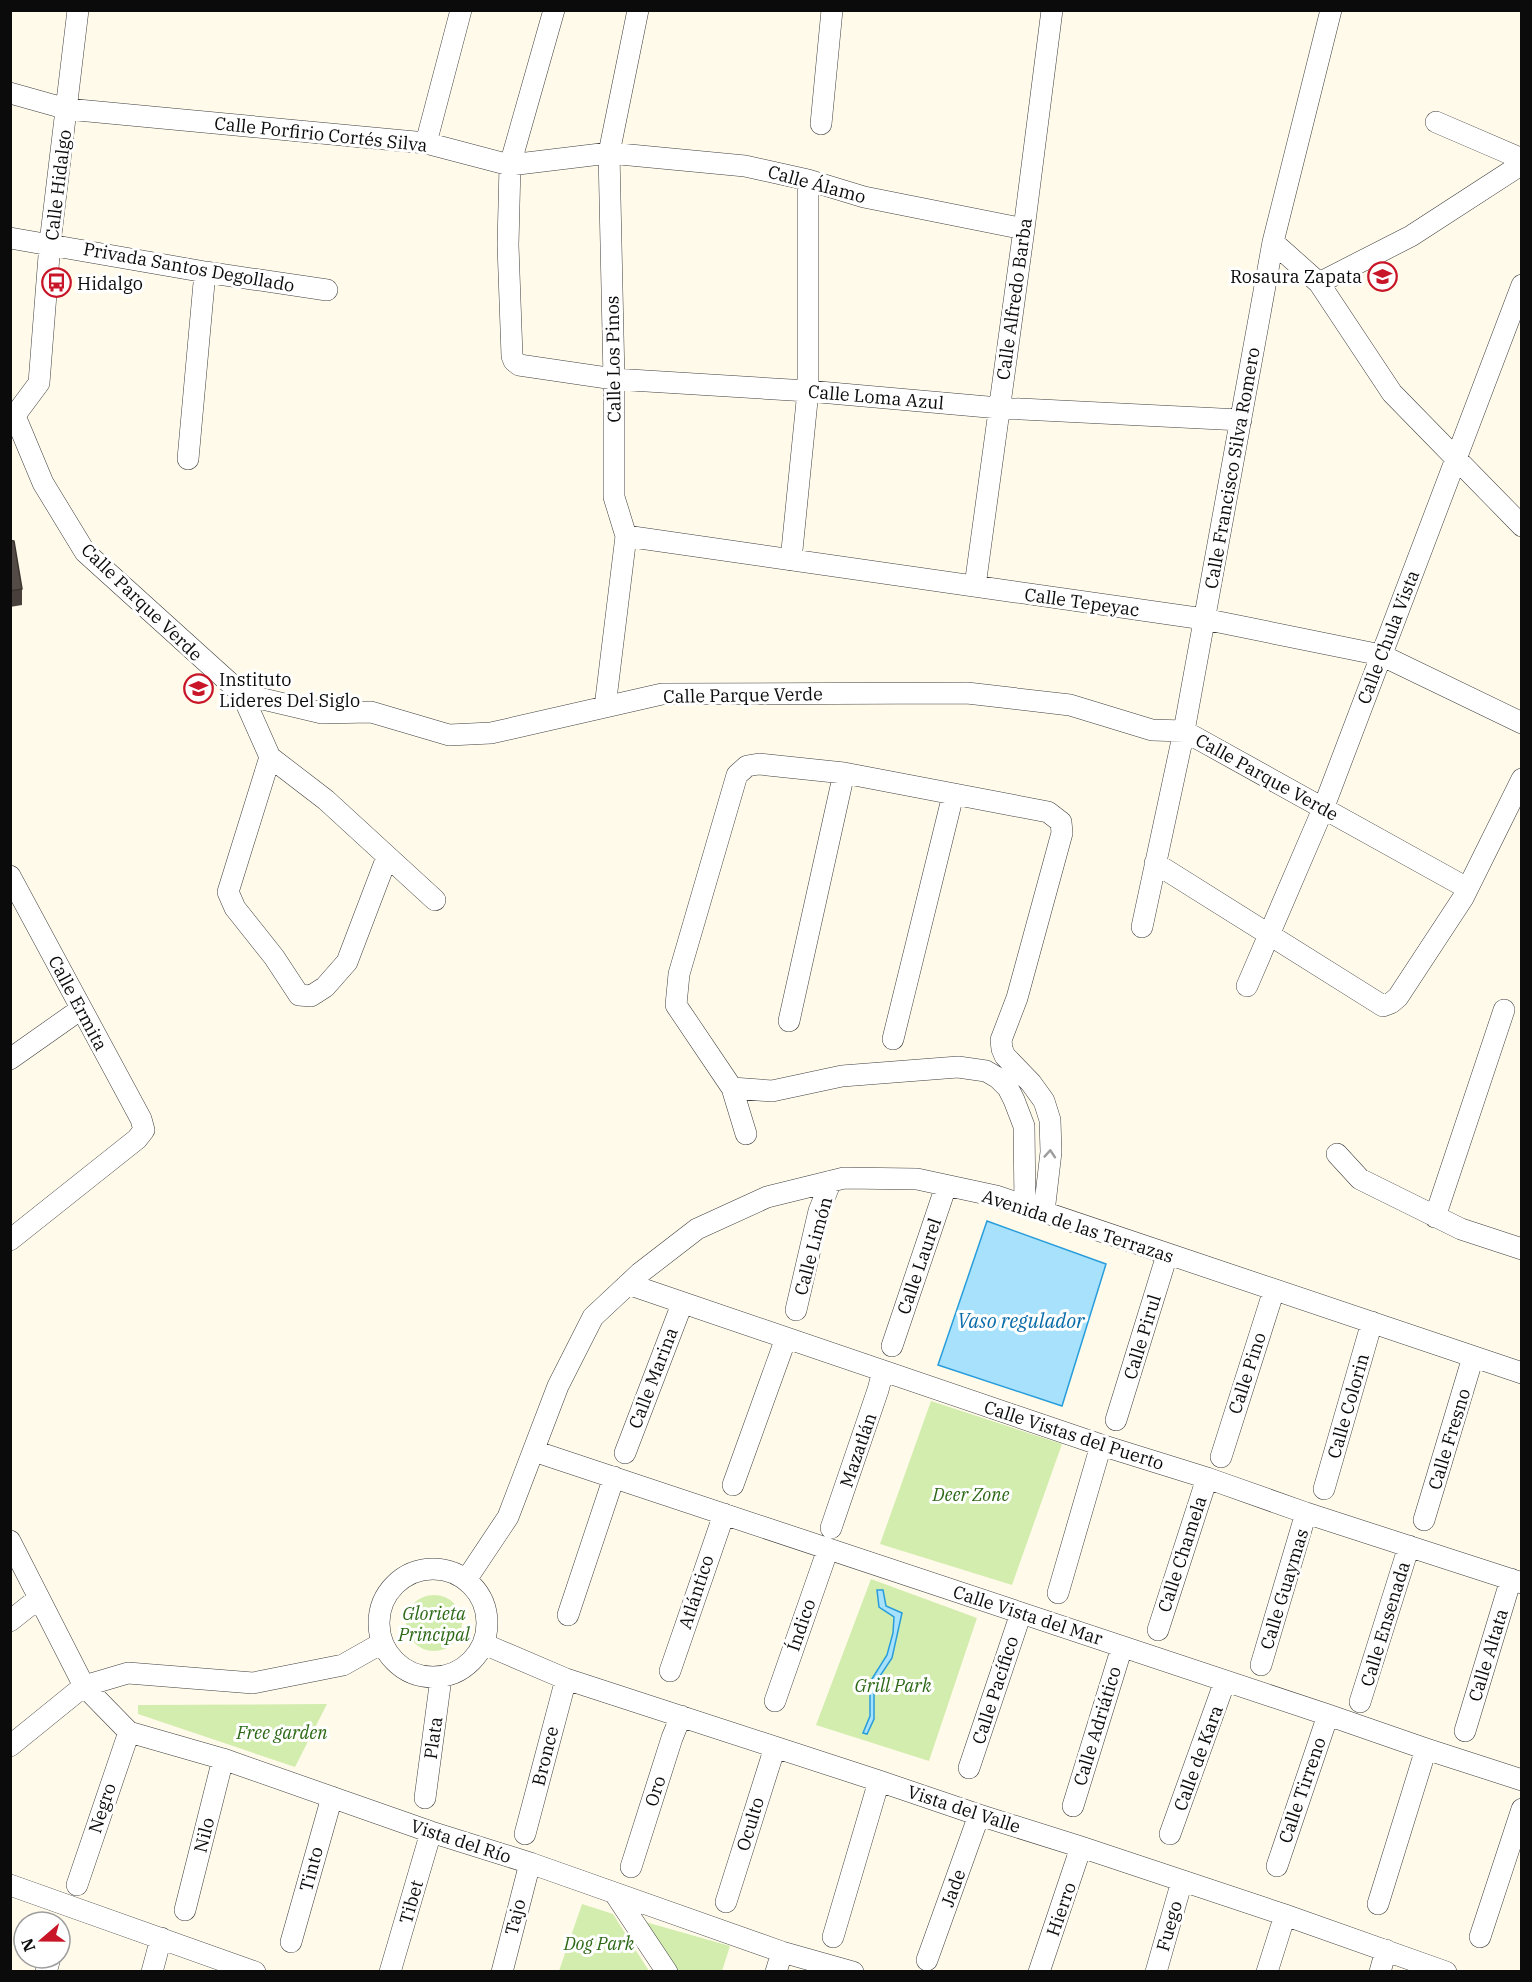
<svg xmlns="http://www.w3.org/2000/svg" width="1532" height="1982" font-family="'IBM Plex Serif',serif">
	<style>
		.green { fill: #d3edaf }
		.water { fill: #a8e1fc; stroke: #289ddb; stroke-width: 1.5 }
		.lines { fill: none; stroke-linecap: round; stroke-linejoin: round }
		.street-casing { stroke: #3e3e3e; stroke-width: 22 }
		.street { stroke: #fff; stroke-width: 21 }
		.wall { fill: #49403c }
		.building { fill: #554b46; stroke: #3c3431; stroke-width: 1.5 }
		.oneway { stroke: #9d9d9d }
		.labels { text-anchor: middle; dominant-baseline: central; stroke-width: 6; stroke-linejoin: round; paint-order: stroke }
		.street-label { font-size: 18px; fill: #0b0b0b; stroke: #fff }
		.poi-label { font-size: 18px; fill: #0b0b0b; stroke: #fff; text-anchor: start }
		.park-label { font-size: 18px; font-style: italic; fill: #2c6816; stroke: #fff }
		.water-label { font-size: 20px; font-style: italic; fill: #096ca8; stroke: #fff }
	</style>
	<rect width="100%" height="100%" fill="#fffae9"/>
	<path class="green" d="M931 1401 1062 1444 1012 1585 880 1544Z
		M871 1579 977 1618 929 1761 816 1725Z
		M406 1623a28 28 0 1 1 56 0a28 28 0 1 1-56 0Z
		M327 1704 295 1767 138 1714V1705Z
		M582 1904 613 1914 649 1971H559Z
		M642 1921 730 1946 722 1971H678Z"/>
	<path class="water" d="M987 1221 1106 1264 1062 1406 938 1365Z
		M877 1590H883L886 1606 902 1613 892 1658 874 1685V1719L867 1734 863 1733 870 1716V1682L887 1655 893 1633 894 1617 879 1607Z"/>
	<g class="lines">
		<defs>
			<path id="street" d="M554 10 510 165 508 245 512 356 514 361 519 365 614 379 808 391 999 408 1241 420
				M10 93 67 109 426 143 510 165 609 153 745 166 808 180 864 197 1024 229
				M1436 122 1522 159
				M821 124 832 10
				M426 143 461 10
				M10 238 205 272 327 290
				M1273 242 1319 283 1392 393 1522 526
				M1319 283 1411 236 1522 164
				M15 416 43 483 85 552 242 694 322 713 371 712 449 735 491 733 662 694 967 693 1070 705 1152 730 1184 731 1467 888
				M10 422 39 383 50 243 78 10
				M188 459 205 272
				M626 536 1204 619 1381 655 1522 723
				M791 560 808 391V180
				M975 586 1024 229 1052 10
				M242 694 270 757 326 800 435 900
				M605 707 626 536 614 497V379L609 153 638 10
				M270 757 228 892 235 908 274 957 299 995 311 996 325 987 347 962 387 857
				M1155 863 1383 1006 1391 1003 1398 997 1463 898 1522 779
				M10 876 141 1119 144 1130 137 1139 10 1240
				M1142 927 1184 731 1273 242 1331 10
				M1247 986 1323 809 1522 285
				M789 1021 844 773
				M893 1039 953 795
				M10 1059 81 1009
				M732 1088 746 1134
				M1337 1154 1360 1179 1461 1229 1522 1249
				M1025 1206 1024 1126 1014 1100 1008 1088 998 1078 986 1071 958 1067 842 1076 772 1091 732 1088 676 1005 679 974 737 775 747 766 759 764 844 773 1048 812 1061 822 1062 833 1017 998 1001 1040 1002 1049 1005 1056 1031 1083 1044 1101 1050 1120 1051 1152 1044 1212
				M1435 1217 1504 1010
				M628 1284 1101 1445 1207 1478 1306 1513 1522 1583
				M796 1310 819 1211 831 1181
				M892 1346 946 1186
				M1116 1420 1167 1255
				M534 1451 1328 1715 1426 1749 1522 1780
				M625 1453 682 1304
				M1221 1457 1274 1290
				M733 1485 786 1338
				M1324 1489 1372 1322
				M1424 1520 1473 1357
				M831 1528 878 1390 883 1371
				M10 1541 84 1686 129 1732 223 1759 431 1832 530 1863 782 1952 853 1972
				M379 1623a54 54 0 1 1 108 0a54 54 0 1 1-108 0Z
				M466 1580 508 1517 558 1386 593 1317 640 1273 697 1229 767 1197 844 1178 917 1179 996 1196 1522 1373
				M1058 1593 1101 1445
				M568 1615 614 1477
				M10 1621 39 1598
				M1158 1630 1207 1478
				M484 1644 566 1679 879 1781 979 1815 1081 1847 1285 1915 1446 1972
				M1261 1665 1306 1513
				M670 1671 724 1514
				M775 1701 828 1549
				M1360 1702 1409 1546
				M1465 1731 1511 1579
				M10 1746 84 1686 128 1673 253 1683 343 1665 382 1643
				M969 1768 1021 1613
				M425 1798 441 1678
				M1073 1806 1122 1647
				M525 1834 566 1679
				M1170 1834 1225 1681
				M1277 1866 1328 1715
				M631 1867 672 1738 681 1716
				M10 1885 255 1972
				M77 1885 129 1732
				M615 1894 667 1972
				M726 1902 775 1747
				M1378 1904 1426 1749
				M185 1910 223 1759
				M833 1937 879 1781
				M1480 1937 1522 1809
				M291 1942 332 1797
				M927 1960 979 1815
				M46 1972 50 1958
				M152 1972 161 1938
				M390 1972 431 1832
				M502 1972 530 1863
				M776 1972 782 1952
				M1039 1972 1081 1847
				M1156 1972 1182 1881
				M1267 1972 1285 1915
				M1380 1972 1386 1950"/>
		</defs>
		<use href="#street" class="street-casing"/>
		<use href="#street" class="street"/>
	</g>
	<path class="wall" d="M10 540 22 589V605L10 607Z"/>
	<path class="building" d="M10 540 14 541 22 589 10 591Z"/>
	<defs><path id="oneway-chevron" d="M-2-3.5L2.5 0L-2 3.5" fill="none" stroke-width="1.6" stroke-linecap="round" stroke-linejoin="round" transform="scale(1.5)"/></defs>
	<use class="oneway" href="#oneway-chevron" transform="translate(1050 1154) rotate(-86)"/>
	<defs>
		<symbol id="school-ring" viewBox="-11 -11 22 22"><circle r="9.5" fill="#fff" stroke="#c81628" stroke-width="1.5"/><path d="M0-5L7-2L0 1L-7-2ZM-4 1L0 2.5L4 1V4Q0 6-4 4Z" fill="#c81628"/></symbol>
		<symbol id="bus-ring" viewBox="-11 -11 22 22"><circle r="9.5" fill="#fff" stroke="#c81628" stroke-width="1.5"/><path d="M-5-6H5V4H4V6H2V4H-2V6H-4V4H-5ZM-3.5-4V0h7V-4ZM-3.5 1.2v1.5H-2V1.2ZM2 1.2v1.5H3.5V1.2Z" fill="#c81628"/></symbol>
		<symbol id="university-ring" viewBox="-11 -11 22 22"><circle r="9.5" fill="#fff" stroke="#c81628" stroke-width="1.5"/><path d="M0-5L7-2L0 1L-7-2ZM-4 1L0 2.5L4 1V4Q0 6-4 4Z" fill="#c81628"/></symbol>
	</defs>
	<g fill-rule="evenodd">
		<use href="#school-ring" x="1366" y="260" width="33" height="33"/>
		<use href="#bus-ring" x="40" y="266" width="33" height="33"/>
		<use href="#university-ring" x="182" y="672" width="33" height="33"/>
	</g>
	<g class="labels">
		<g class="street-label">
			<text transform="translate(321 134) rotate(6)">Calle Porfirio Cortés Silva</text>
			<text transform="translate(817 184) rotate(15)">Calle Álamo</text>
			<text transform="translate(58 185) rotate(-83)">Calle Hidalgo</text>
			<text transform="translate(189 267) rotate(10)">Privada Santos Degollado</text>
			<text transform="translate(1014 299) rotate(-82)">Calle Alfredo Barba</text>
			<text transform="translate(613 359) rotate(-91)">Calle Los Pinos</text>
			<text transform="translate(876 397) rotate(5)">Calle Loma Azul</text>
			<text transform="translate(1232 468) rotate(-80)">Calle Francisco Silva Romero</text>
			<text transform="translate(142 602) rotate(44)">Calle Parque Verde</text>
			<text transform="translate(1082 602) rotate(8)">Calle Tepeyac</text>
			<text transform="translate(1388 637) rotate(-69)">Calle Chula Vista</text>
			<text transform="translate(743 695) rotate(-1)">Calle Parque Verde</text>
			<text transform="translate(1267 777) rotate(29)">Calle Parque Verde</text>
			<text transform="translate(78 1003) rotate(62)">Calle Ermita</text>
			<text transform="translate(1078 1226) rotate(18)">Avenida de las Terrazas</text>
			<text transform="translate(813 1246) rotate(-75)">Calle Limón</text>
			<text transform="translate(919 1266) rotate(-71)">Calle Laurel</text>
			<text transform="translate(1142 1337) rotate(-73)">Calle Pirul</text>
			<text transform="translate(1247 1373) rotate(-72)">Calle Pino</text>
			<text transform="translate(653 1378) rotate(-69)">Calle Marina</text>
			<text transform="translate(1348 1406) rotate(-74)">Calle Colorin</text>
			<text transform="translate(1074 1435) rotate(18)">Calle Vistas del Puerto</text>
			<text transform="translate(1449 1439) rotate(-73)">Calle Fresno</text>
			<text transform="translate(858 1450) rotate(-71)">Mazatlán</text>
			<text transform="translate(1182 1554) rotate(-72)">Calle Chamela</text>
			<text transform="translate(1284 1589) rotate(-73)">Calle Guaymas</text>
			<text transform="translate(696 1592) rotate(-72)">Atlántico</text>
			<text transform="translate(1028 1615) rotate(18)">Calle Vista del Mar</text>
			<text transform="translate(1385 1624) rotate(-73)">Calle Ensenada</text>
			<text transform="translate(801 1625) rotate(-71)">Índico</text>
			<text transform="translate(1488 1655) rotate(-73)">Calle Altata</text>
			<text transform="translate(995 1690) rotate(-72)">Calle Pacífico</text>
			<text transform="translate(1097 1726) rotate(-73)">Calle Adriático</text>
			<text transform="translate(433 1738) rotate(-82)">Plata</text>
			<text transform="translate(545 1756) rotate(-76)">Bronce</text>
			<text transform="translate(1198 1758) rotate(-70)">Calle de Kara</text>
			<text transform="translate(1302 1790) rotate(-71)">Calle Tirreno</text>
			<text transform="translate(655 1791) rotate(-72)">Oro</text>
			<text transform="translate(102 1808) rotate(-72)">Negro</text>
			<text transform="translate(964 1809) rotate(18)">Vista del Valle</text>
			<text transform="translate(750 1824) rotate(-73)">Oculto</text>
			<text transform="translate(204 1835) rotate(-76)">Nilo</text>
			<text transform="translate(461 1841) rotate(18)">Vista del Río</text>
			<text transform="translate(311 1869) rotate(-75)">Tinto</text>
			<text transform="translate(953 1888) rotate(-70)">Jade</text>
			<text transform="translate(411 1902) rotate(-74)">Tibet</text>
			<text transform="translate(1061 1909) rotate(-71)">Hierro</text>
			<text transform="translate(515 1917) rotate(-76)">Tajo</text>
			<text transform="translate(1169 1926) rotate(-74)">Fuego</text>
		</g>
		<g class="poi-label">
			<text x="1362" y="276" text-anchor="end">Rosaura Zapata</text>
			<text x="77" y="283">Hidalgo</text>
			<text x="219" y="679">Instituto<tspan x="219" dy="21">Lideres Del Siglo</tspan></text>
		</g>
		<g class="park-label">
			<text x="971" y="1494">Deer Zone</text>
			<text x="434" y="1613">Glorieta<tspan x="434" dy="21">Principal</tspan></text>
			<text x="893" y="1685">Grill Park</text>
			<text x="282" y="1732">Free garden</text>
			<text x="599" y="1943">Dog Park</text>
		</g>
		<g class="water-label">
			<text x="1021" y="1320">Vaso regulador</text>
		</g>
	</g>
	<rect width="1532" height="1982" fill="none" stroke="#0b0b0b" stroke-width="24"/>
	<g transform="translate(42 1940) rotate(250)"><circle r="28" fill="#ffffff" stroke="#9d9d9d" stroke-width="1.5"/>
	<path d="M0-4.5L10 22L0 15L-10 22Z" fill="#c81628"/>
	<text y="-9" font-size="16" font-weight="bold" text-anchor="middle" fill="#0b0b0b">N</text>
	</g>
</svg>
